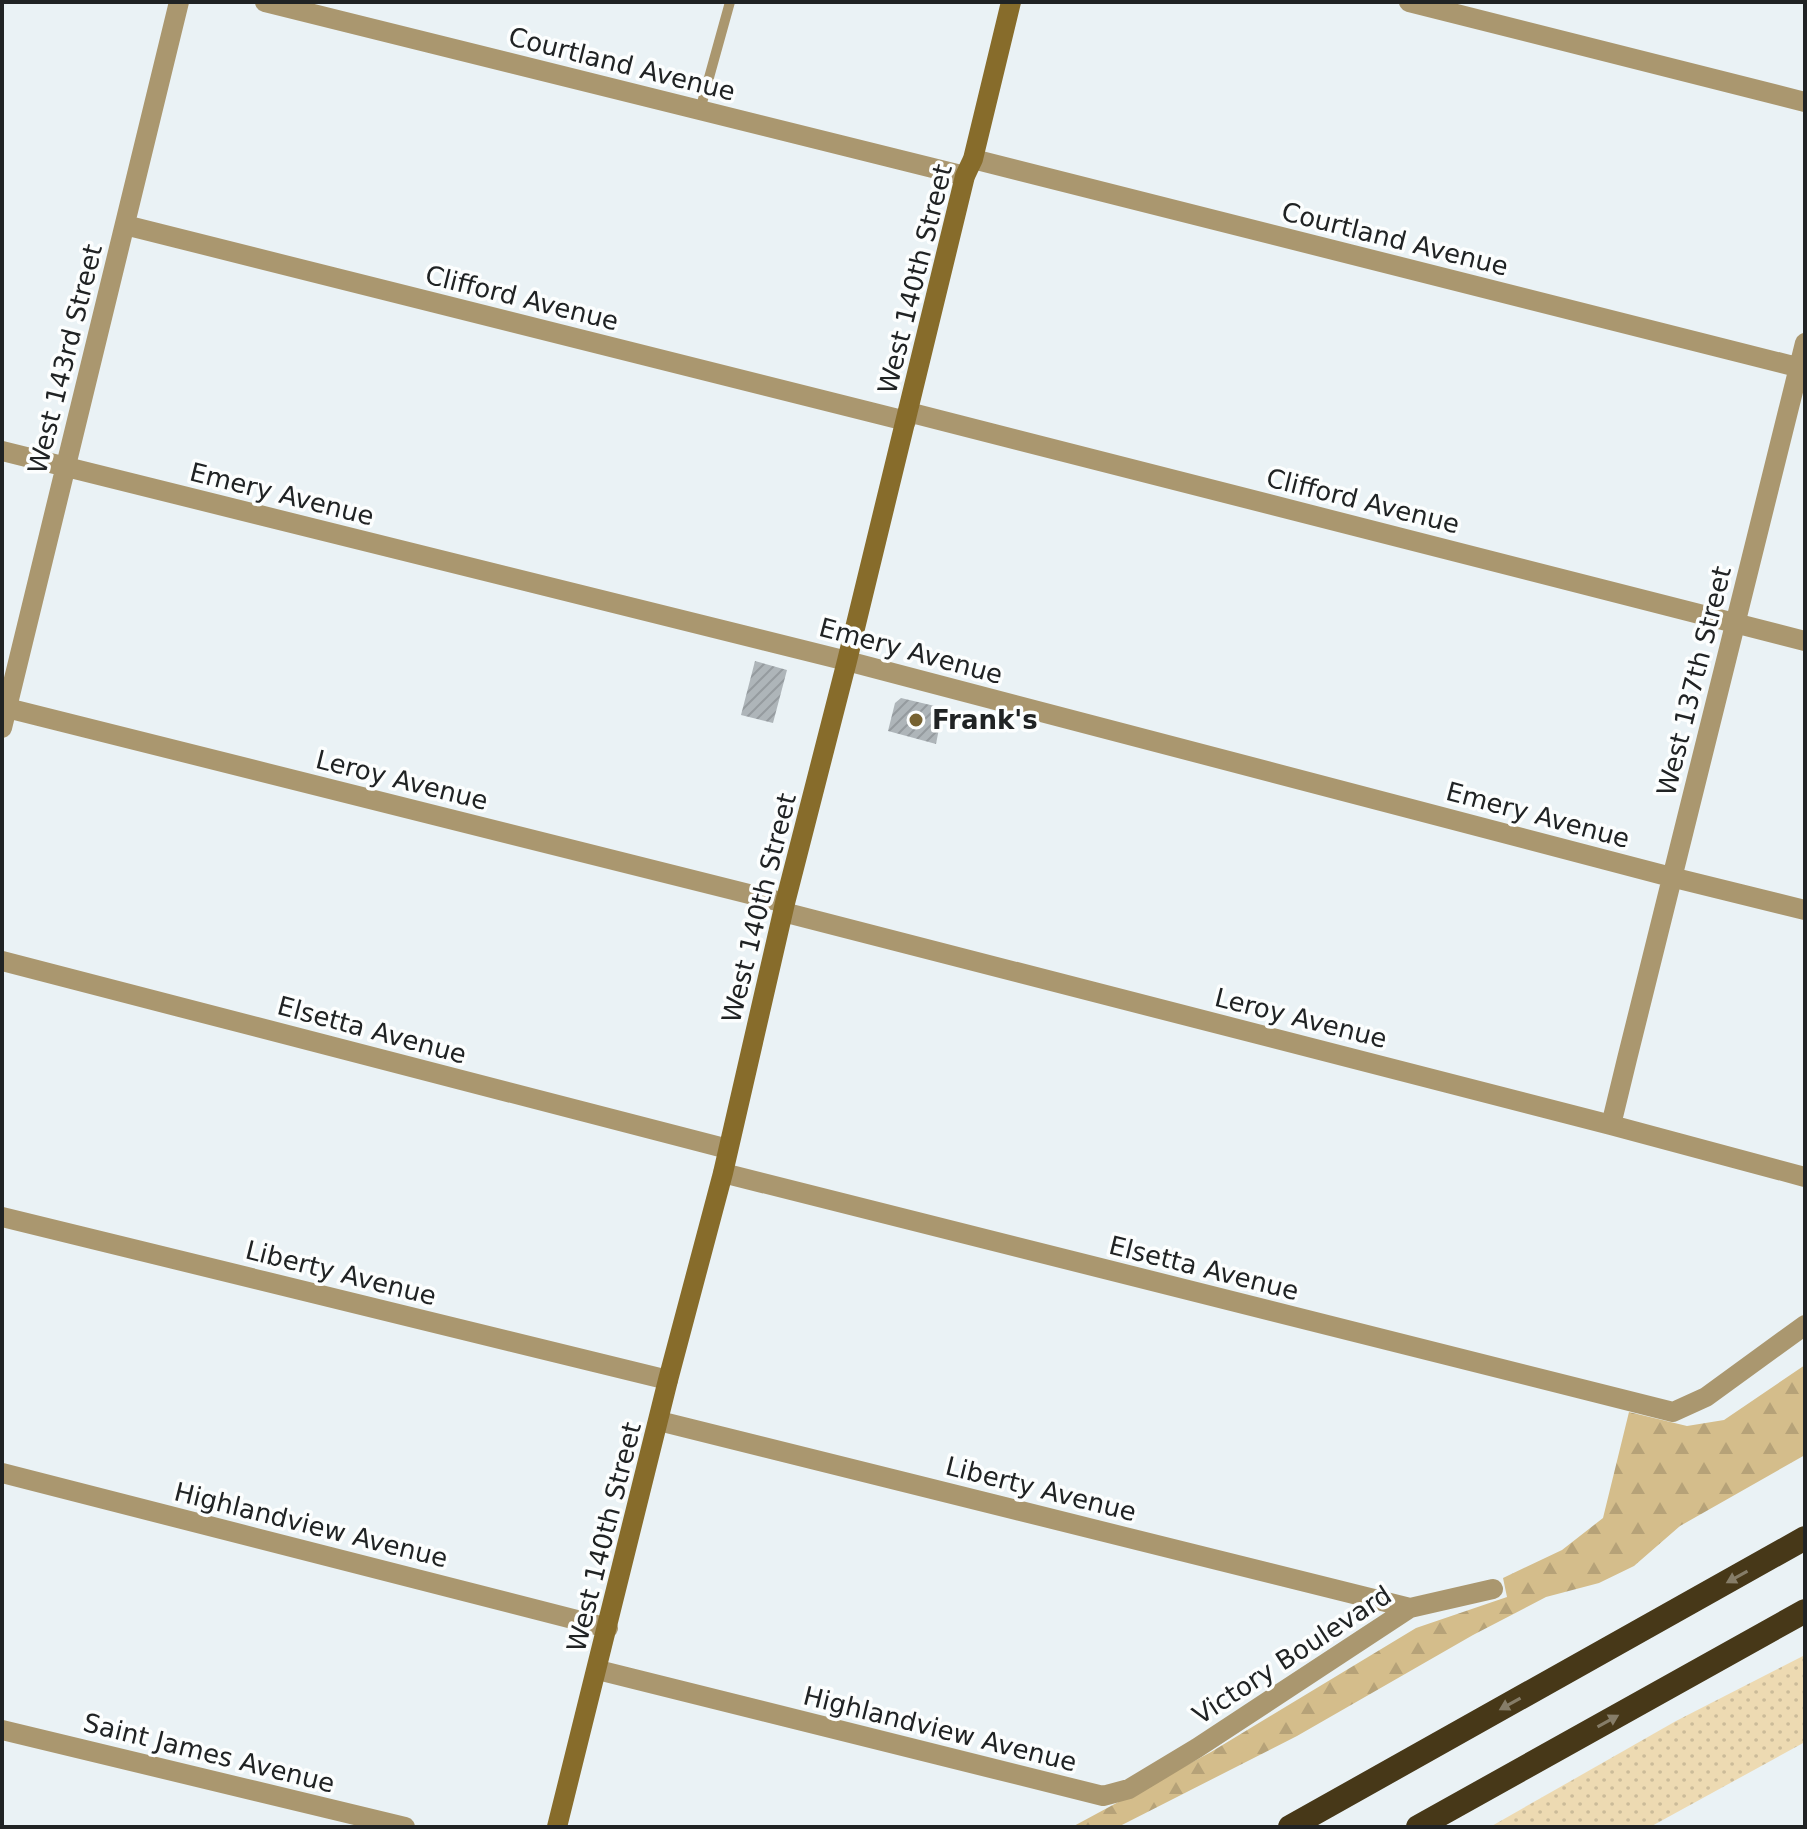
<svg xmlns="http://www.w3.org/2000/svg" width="1807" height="1829" font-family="'DejaVu Sans',sans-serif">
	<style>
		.grass { fill: url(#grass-dots) }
		.forest { fill: url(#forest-firs) }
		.building { fill: url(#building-hatch) }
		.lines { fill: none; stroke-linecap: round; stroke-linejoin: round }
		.lane { stroke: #aa976f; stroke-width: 10 }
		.street { stroke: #aa976f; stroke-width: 20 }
		.secondary { stroke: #876c2b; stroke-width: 20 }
		.highway { stroke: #473818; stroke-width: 24 }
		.oneway { fill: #867d68 }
		.poi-dot { fill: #776231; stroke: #fcfefe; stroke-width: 3 }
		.labels { text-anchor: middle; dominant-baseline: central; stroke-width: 7; stroke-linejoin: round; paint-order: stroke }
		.street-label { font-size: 26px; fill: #202324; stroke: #fcfefe }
		.poi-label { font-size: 26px; font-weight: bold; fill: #202324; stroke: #fcfefe; text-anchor: start }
	</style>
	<defs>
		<pattern id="grass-dots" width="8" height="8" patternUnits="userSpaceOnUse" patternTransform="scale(2)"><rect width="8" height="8" fill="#eddab2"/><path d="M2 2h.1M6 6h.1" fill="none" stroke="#cbbb99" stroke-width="1.8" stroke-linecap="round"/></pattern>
		<pattern id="forest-firs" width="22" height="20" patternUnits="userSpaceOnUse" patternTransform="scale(2)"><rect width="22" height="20" fill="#d4bd8b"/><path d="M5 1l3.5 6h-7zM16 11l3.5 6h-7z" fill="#b6a278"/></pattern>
		<pattern id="building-hatch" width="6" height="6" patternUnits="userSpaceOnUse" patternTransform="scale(2)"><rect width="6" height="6" fill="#aeb5b9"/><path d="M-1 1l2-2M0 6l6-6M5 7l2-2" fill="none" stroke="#959b9f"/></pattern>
	</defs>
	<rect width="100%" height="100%" fill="#eaf2f5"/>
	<path class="grass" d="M1805 1655V1742L1650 1827H1490L1676 1721Z"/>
	<path class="forest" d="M1805 1365V1455L1680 1526 1634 1566 1599 1583 1546 1597 1473 1635 1297 1736 1118 1827H1072L1211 1752 1416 1628 1507 1597 1503 1578 1562 1550 1603 1518 1629 1412 1687 1426 1724 1420Z"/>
	<path class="building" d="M755 661 787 670 773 723 741 715Z
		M901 698 943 708 936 744 888 731 895 703Z"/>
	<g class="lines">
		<path class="lane" d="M700 110 730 2"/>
		<path class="street" d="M265 2 965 176
			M1409 2 1805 102
			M973 159 1805 369
			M125 225 906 421
			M908 412 1805 641
			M2 451 847 661 1671 877 1805 910
			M7 708 785 903
			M2 728 179 2
			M783 912 1611 1125 1805 1177
			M2 961 728 1149
			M1611 1125C1674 864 1741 604 1805 343
			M723 1173 1673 1412 1706 1397 1805 1325
			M2 1217 668 1380
			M659 1421 1410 1608
			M2 1473 608 1628
			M598 1670 1103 1796 1129 1789 1197 1748 1410 1608 1493 1589
			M2 1730 405 1827"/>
		<path class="secondary" d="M557 1827 668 1380 723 1173 785 903 847 661 965 176 973 159 1011 2"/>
		<path class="highway" d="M1290 1827 1805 1538
			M1418 1827 1805 1611"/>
	</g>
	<defs><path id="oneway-solid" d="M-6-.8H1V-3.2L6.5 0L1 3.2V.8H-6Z" transform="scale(2)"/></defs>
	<g class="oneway">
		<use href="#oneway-solid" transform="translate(1737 1577) rotate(151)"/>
		<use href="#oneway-solid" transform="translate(1510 1704) rotate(151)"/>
		<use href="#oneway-solid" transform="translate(1608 1721) rotate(-29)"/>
	</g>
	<circle class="poi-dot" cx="916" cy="720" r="8"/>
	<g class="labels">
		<g class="street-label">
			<text transform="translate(622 64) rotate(14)">Courtland Avenue</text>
			<text transform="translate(1395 239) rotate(14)">Courtland Avenue</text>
			<text transform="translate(915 279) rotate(-76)">West 140th Street</text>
			<text transform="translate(522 298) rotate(14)">Clifford Avenue</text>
			<text transform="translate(65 359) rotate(-76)">West 143rd Street</text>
			<text transform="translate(282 494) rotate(14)">Emery Avenue</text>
			<text transform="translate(1363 501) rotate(14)">Clifford Avenue</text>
			<text transform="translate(911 651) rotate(15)">Emery Avenue</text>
			<text transform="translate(1694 681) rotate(-76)">West 137th Street</text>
			<text transform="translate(402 780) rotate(14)">Leroy Avenue</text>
			<text transform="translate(1538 815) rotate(15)">Emery Avenue</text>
			<text transform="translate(759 908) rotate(-76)">West 140th Street</text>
			<text transform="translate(1301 1018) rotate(14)">Leroy Avenue</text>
			<text transform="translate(372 1030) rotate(15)">Elsetta Avenue</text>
			<text transform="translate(1204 1268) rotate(14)">Elsetta Avenue</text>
			<text transform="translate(341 1273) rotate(14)">Liberty Avenue</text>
			<text transform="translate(1041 1489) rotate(14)">Liberty Avenue</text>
			<text transform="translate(311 1525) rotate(14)">Highlandview Avenue</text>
			<text transform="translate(604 1537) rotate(-76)">West 140th Street</text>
			<text transform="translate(1292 1655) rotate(-33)">Victory Boulevard</text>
			<text transform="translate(940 1729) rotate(14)">Highlandview Avenue</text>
			<text transform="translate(209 1753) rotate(14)">Saint James Avenue</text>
		</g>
		<g class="poi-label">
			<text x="932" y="720">Frank's</text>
		</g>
	</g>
	<rect width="1807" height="1829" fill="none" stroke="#202324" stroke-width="8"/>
</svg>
